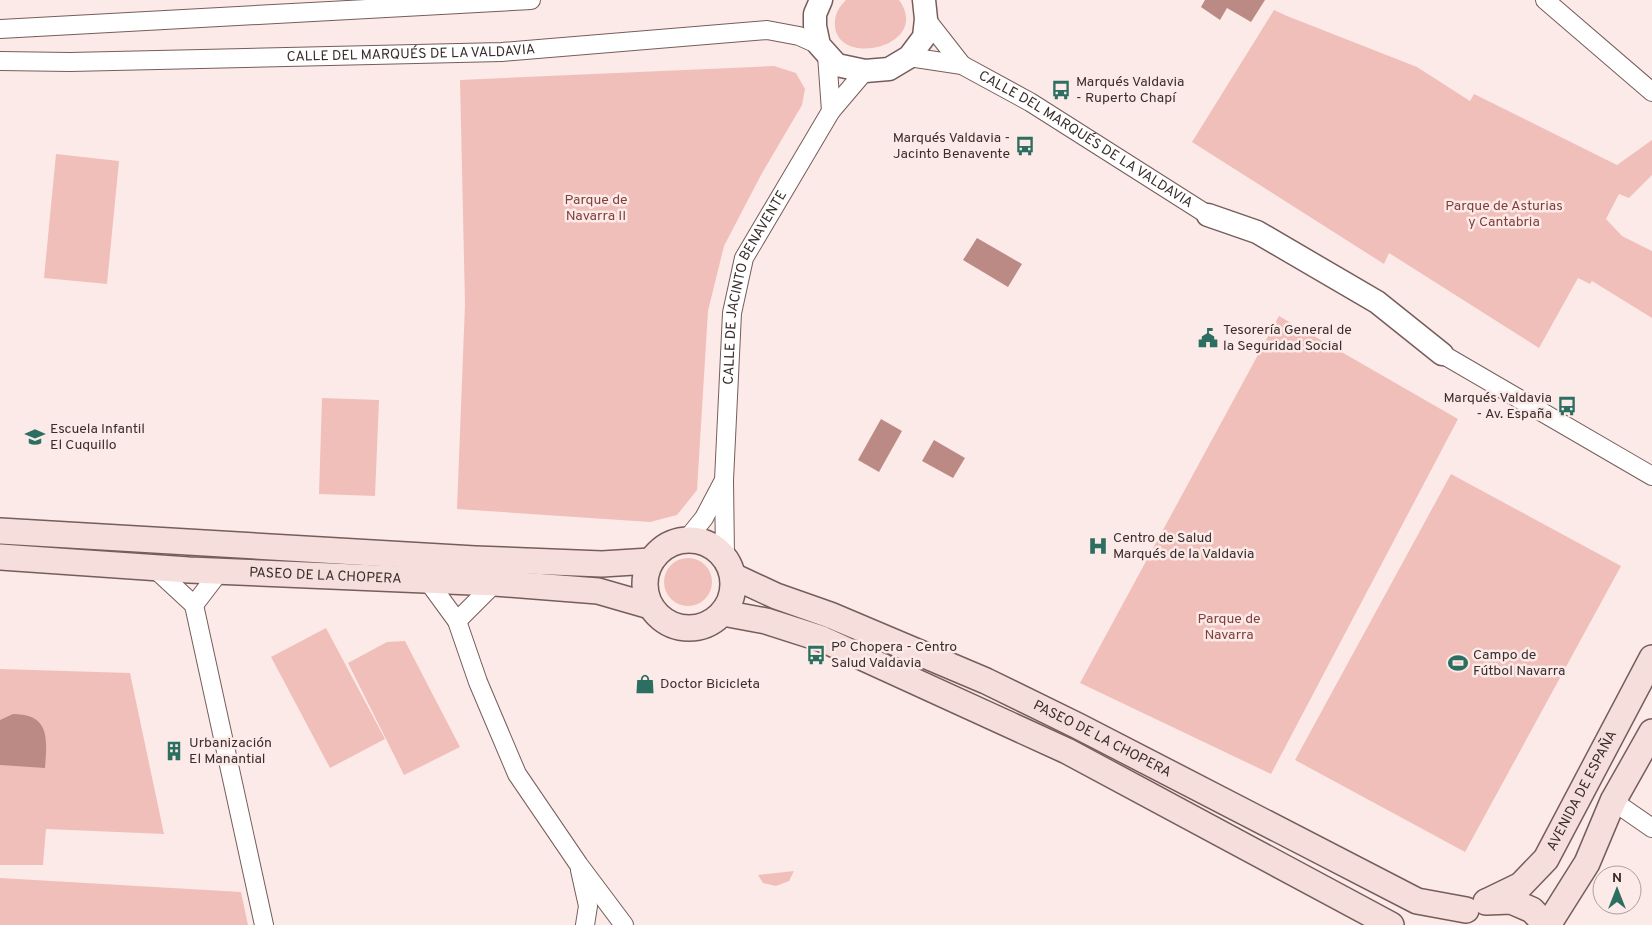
<svg xmlns="http://www.w3.org/2000/svg" width="1652" height="925" font-family="Overpass,sans-serif">
	<style>
		.green { fill: #f1bfb9 }
		.water { fill: #bc8a85 }
		.lines { fill: none; stroke-linecap: round; stroke-linejoin: round }
		.minor-casing { stroke: #765d5b; stroke-width: 20 }
		.tertiary-casing { stroke: #765d5b; stroke-width: 25 }
		.secondary-casing { stroke: #765d5b; stroke-width: 28 }
		.minor { stroke: #fff; stroke-width: 18 }
		.tertiary { stroke: #fff; stroke-width: 22 }
		.secondary { stroke: #f5dedc; stroke-width: 25 }
		.labels { text-anchor: middle; dominant-baseline: central; stroke-width: 5; stroke-linejoin: round; paint-order: stroke }
		.street-label { font-size: 14px; fill: #392e2c; stroke: #fceae8 }
		.poi-label { font-size: 14px; fill: #392e2c; stroke: #fceae8; text-anchor: start }
		.park-label { font-size: 14px; fill: #803f3a; stroke: #fceae8 }
	</style>
	<rect width="100%" height="100%" fill="#fceae8"/>
	<path class="green" d="M846 0H899C932 46 840 68 835 27 834 15 838 8 846 0Z
		M1274 10 1287 16 1417 67 1470 101 1474 94 1617 165 1652 140V175L1629 198 1619 194 1606 219 1622 236 1652 251V318L1592 281 1590 284 1578 278 1539 348 1389 253 1384 264 1192 142Z
		M774 66 796 73 805 89 802 105 761 175 724 246 708 311 697 490 677 515 650 522 457 509 465 304 460 80Z
		M56 154 119 161 107 284 44 278Z
		M1279 316 1458 419 1271 774 1080 683Z
		M322 398 379 400 375 496 319 494Z
		M1451 474 1621 566 1465 852 1295 760Z
		M664 582a24 24 0 1 1 48 0a24 24 0 1 1-48 0Z
		M326 628 385 739 330 768 271 657Z
		M405 641 460 747 404 775 348 663 387 642Z
		M0 669 130 673 164 834 46 829 43 865H0Z
		M794 871 789 881 776 886 763 883 758 875Z
		M0 878 241 892 248 925H0Z"/>
	<path class="water" d="M1205 0H1265L1251 22 1227 8 1220 20 1201 7Z
		M977 238 1022 264 1008 287 963 260Z
		M881 419 902 431 879 472 858 460Z
		M934 440 965 458 953 478 922 461Z
		M13 714C51 714 47 740 45 768L0 765V720Z"/>
	<g class="lines">
		<defs>
			<g id="minor">
				<path d="M1545 0 1652 92"/>
				<path d="M926 19 962 65"/>
				<path d="M0 29 531 0"/>
				<path d="M827 55 831 111"/>
				<path id="s1" d="M909 57 962 65 1030 102 1208 215"/>
				<path id="s2" d="M0 61 70 62 502 52 767 30 799 36 819 45"/>
				<path d="M1442 354 1652 476"/>
				<path d="M687 539 704 518 723 482"/>
				<path id="s3" d="M725 556 724 480 732 313 744 258 831 111 865 71"/>
				<path d="M154 568 194 605 220 571"/>
				<path d="M427 580 457 621 478 682 517 774 579 865 624 925"/>
				<path d="M194 605 264 925"/>
				<path d="M457 621 495 583"/>
				<path d="M1613 801 1652 828"/>
				<path d="M580 870 588 906 585 925"/>
			</g>
			<path id="tertiary" d="M821 0 815 14V26L819 45 837 65 865 71 889 69 909 57 924 37 926 19 924 0
				M1208 215 1257 232 1377 302 1442 354"/>
			<g id="secondary">
				<path d="M0 531 475 559 602 564 650 561"/>
				<circle cx="689" cy="584" r="44"/>
				<path id="s4" d="M0 557 189 570 495 583 598 591 650 606"/>
				<path id="s5" d="M733 576 776 596 830 615 986 681 1078 726 1417 901 1466 910"/>
				<path d="M723 613 766 621 822 639 1067 751 1391 925"/>
				<path id="s6" d="M1488 901 1521 885 1546 859 1652 658"/>
				<path d="M1486 902 1511 901 1532 910 1546 925"/>
				<path d="M1548 925 1587 863 1613 801 1652 732"/>
			</g>
		</defs>
		<use href="#minor" class="minor-casing"/>
		<use href="#tertiary" class="tertiary-casing"/>
		<use href="#secondary" class="secondary-casing"/>
		<use href="#minor" class="minor"/>
		<use href="#tertiary" class="tertiary"/>
		<use href="#secondary" class="secondary"/>
	</g>
	<defs>
		<symbol id="bus-bare" viewBox="-9 -9 18 18"><path d="M-5-6H5V4H4V6H2V4H-2V6H-4V4H-5ZM-3.5-4V0h7V-4ZM-3.5 1.2v1.5H-2V1.2ZM2 1.2v1.5H3.5V1.2Z" fill="#2c6e5f" stroke="#fceae8" stroke-width="2.5" paint-order="stroke"/></symbol>
		<symbol id="civic-bare" viewBox="-9 -9 18 18"><path d="M-.6-6.5H3V-4.5H.6V-3L4-1V1h2V6H-6V1h2V-1L-.6-3ZM-1.2 2.5V6h2.4V2.5Z" fill="#2c6e5f" stroke="#fceae8" stroke-width="2.5" paint-order="stroke"/></symbol>
		<symbol id="school-bare" viewBox="-9 -9 18 18"><path d="M0-5L7-2L0 1L-7-2ZM-4 1L0 2.5L4 1V4Q0 6-4 4Z" fill="#2c6e5f" stroke="#fceae8" stroke-width="2.5" paint-order="stroke"/></symbol>
		<symbol id="hospital-bare" viewBox="-9 -9 18 18"><path d="M-5-5h3v3.5h4V-5h3V5h-3V1.5h-4V5h-3Z" fill="#2c6e5f" stroke="#fceae8" stroke-width="2.5" paint-order="stroke"/></symbol>
		<symbol id="stadium-bare" viewBox="-9 -9 18 18"><path d="M0-5a6.5 5 0 1 0 0 10a6.5 5 0 1 0 0-10ZM-3.5-1.8h7v3.6h-7Z" fill="#2c6e5f" stroke="#fceae8" stroke-width="2.5" paint-order="stroke"/></symbol>
		<symbol id="shop-bare" viewBox="-9 -9 18 18"><path d="M-5-2.5h2.3a2.7 3.5 0 0 1 5.4 0H5L5.5 6h-11ZM-1.5-2.5h3a1.5 2.3 0 0 0-3 0Z" fill="#2c6e5f" stroke="#fceae8" stroke-width="2.5" paint-order="stroke"/></symbol>
		<symbol id="building-bare" viewBox="-9 -9 18 18"><path d="M-4-6H4V6H1V3H-1V6H-4ZM-2.5-4.3h1.7v1.8h-1.7ZM.8-4.3h1.7v1.8H.8ZM-2.5-1h1.7V.8h-1.7ZM.8-1h1.7V.8H.8Z" fill="#2c6e5f" stroke="#fceae8" stroke-width="2.5" paint-order="stroke"/></symbol>
	</defs>
	<g fill-rule="evenodd">
		<use href="#bus-bare" x="1047" y="76" width="28" height="28"/>
		<use href="#bus-bare" x="1011" y="132" width="28" height="28"/>
		<use href="#civic-bare" x="1194" y="324" width="28" height="28"/>
		<use href="#bus-bare" x="1553" y="392" width="28" height="28"/>
		<use href="#school-bare" x="21" y="423" width="28" height="28"/>
		<use href="#hospital-bare" x="1084" y="532" width="28" height="28"/>
		<use href="#bus-bare" x="802" y="641" width="28" height="28"/>
		<use href="#stadium-bare" x="1444" y="649" width="28" height="28"/>
		<use href="#shop-bare" x="631" y="670" width="28" height="28"/>
		<use href="#building-bare" x="160" y="737" width="28" height="28"/>
	</g>
	<g class="labels">
		<g class="street-label">
			<text stroke="none"><textPath href="#s2" startOffset="411">CALLE DEL MARQUÉS DE LA VALDAVIA</textPath></text>
			<text stroke="none"><textPath href="#s1" startOffset="198">CALLE DEL MARQUÉS DE LA VALDAVIA</textPath></text>
			<text stroke="none"><textPath href="#s3" startOffset="274">CALLE DE JACINTO BENAVENTE</textPath></text>
			<text stroke="none"><textPath href="#s4" startOffset="326">PASEO DE LA CHOPERA</textPath></text>
			<text stroke="none"><textPath href="#s5" startOffset="404">PASEO DE LA CHOPERA</textPath></text>
			<text stroke="none"><textPath href="#s6" startOffset="150">AVENIDA DE ESPAÑA</textPath></text>
		</g>
		<g class="poi-label">
			<text x="1076" y="82">Marqués Valdavia<tspan x="1076" dy="16">- Ruperto Chapí</tspan></text>
			<text x="1010" y="138" text-anchor="end">Marqués Valdavia -<tspan x="1010" dy="16">Jacinto Benavente</tspan></text>
			<text x="1223" y="330">Tesorería General de<tspan x="1223" dy="16">la Seguridad Social</tspan></text>
			<text x="1552" y="398" text-anchor="end">Marqués Valdavia<tspan x="1552" dy="16">- Av. España</tspan></text>
			<text x="50" y="429">Escuela Infantil<tspan x="50" dy="16">El Cuquillo</tspan></text>
			<text x="1113" y="538">Centro de Salud<tspan x="1113" dy="16">Marqués de la Valdavia</tspan></text>
			<text x="831" y="647">Pº Chopera - Centro<tspan x="831" dy="16">Salud Valdavia</tspan></text>
			<text x="1473" y="655">Campo de<tspan x="1473" dy="16">Fútbol Navarra</tspan></text>
			<text x="660" y="684">Doctor Bicicleta</text>
			<text x="189" y="743">Urbanización<tspan x="189" dy="16">El Manantial</tspan></text>
		</g>
		<g class="park-label">
			<text x="596" y="200">Parque de<tspan x="596" dy="16">Navarra II</tspan></text>
			<text x="1504" y="206">Parque de Asturias<tspan x="1504" dy="16">y Cantabria</tspan></text>
			<text x="1229" y="619">Parque de<tspan x="1229" dy="16">Navarra</tspan></text>
		</g>
	</g>
	<g transform="translate(1617 890)"><circle r="24" fill="#fceae8" stroke="#ae9f9d"/>
	<path d="M0-4L9 19L0 12L-9 19Z" fill="#2c6e5f"/>
	<text y="-8" font-size="14" font-weight="bold" text-anchor="middle" fill="#392e2c">N</text>
	</g>
</svg>
